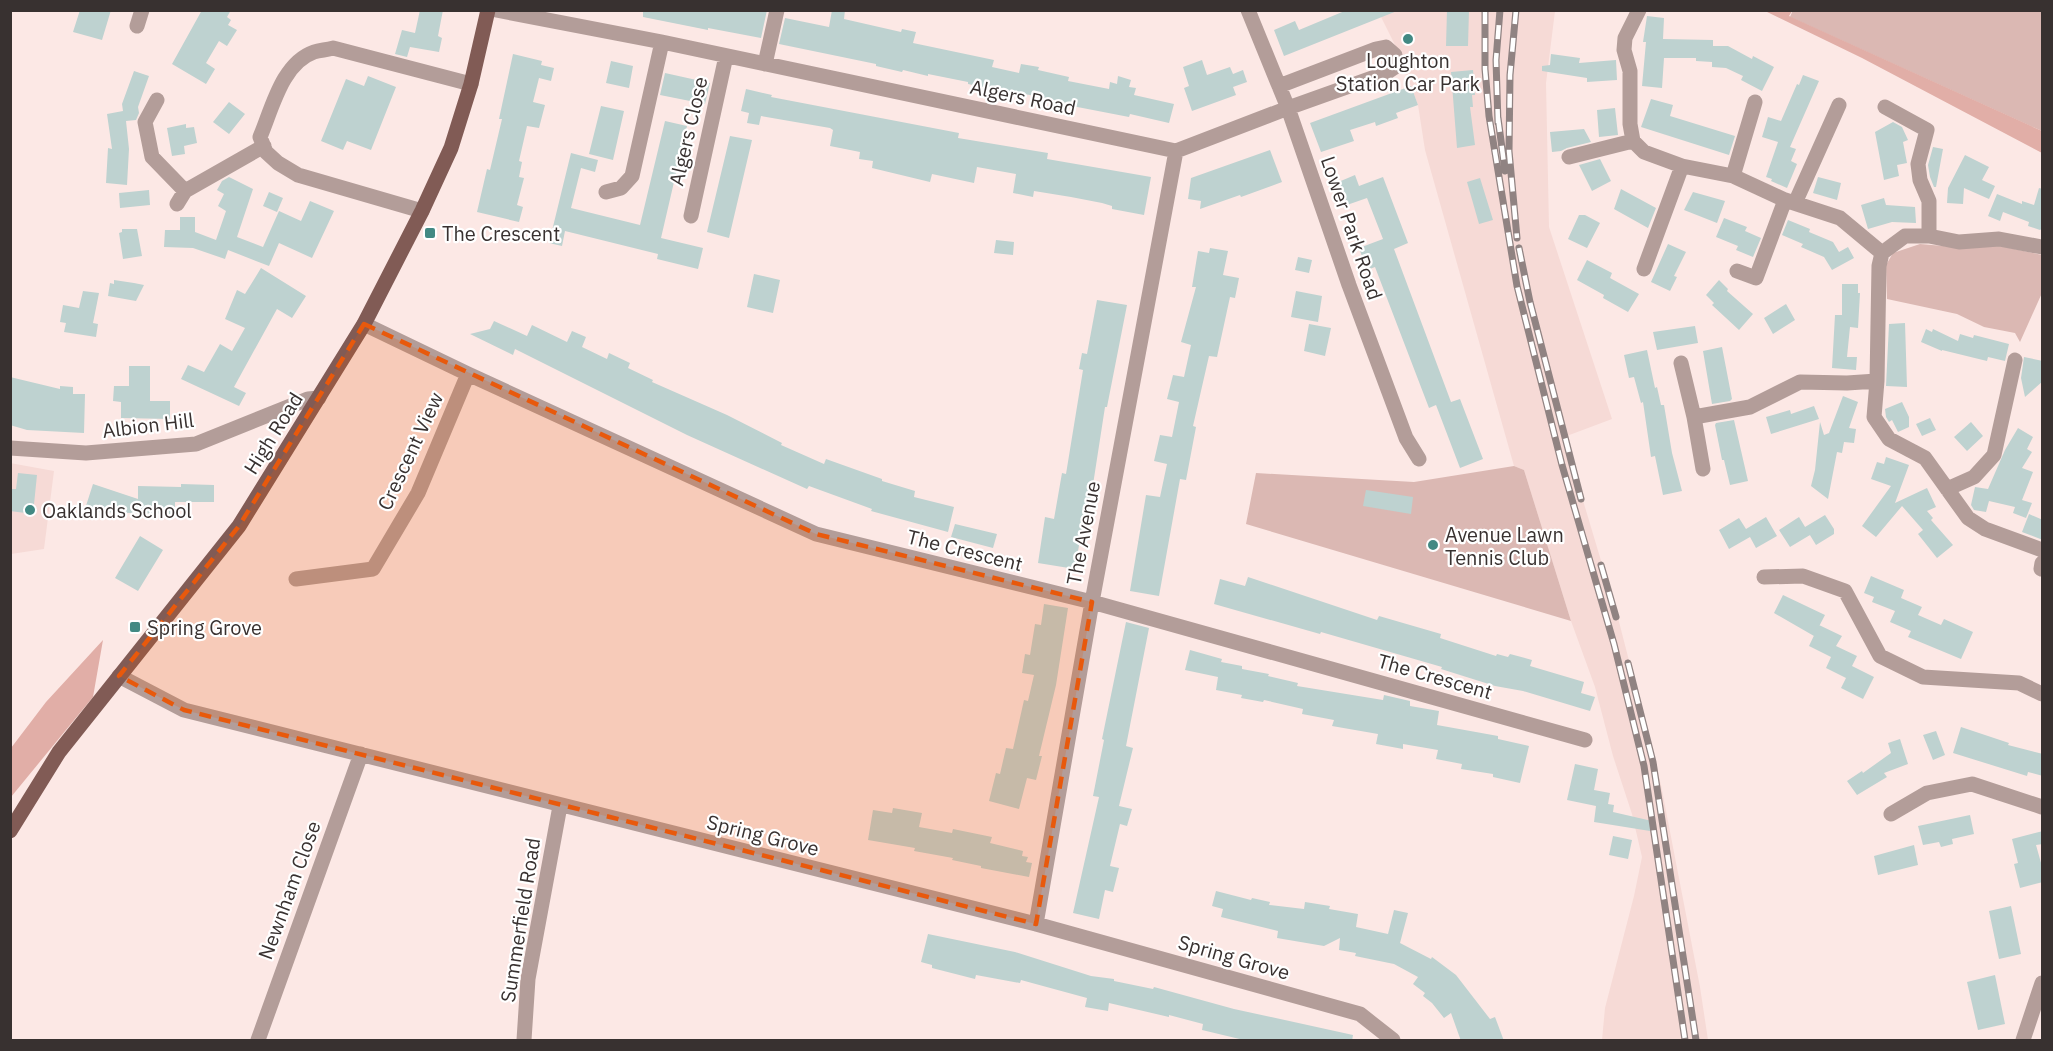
<svg xmlns="http://www.w3.org/2000/svg" width="2053" height="1051" font-family="'IBM Plex Sans',sans-serif">
	<style>
		.built { fill: #f6dad6 }
		.green { fill: #dbb8b3 }
		.forest { fill: #e1aea7 }
		.building { fill: #bed2d0 }
		.lines { fill: none; stroke-linecap: round; stroke-linejoin: round }
		.minor { stroke: #b39d99; stroke-width: 15 }
		.primary { stroke: #815b55; stroke-width: 15 }
		.rail-casing { stroke: #908382; stroke-width: 7 }
		.rail { stroke: #fff; stroke-width: 4.5; stroke-dasharray: 14; stroke-linecap: butt }
		.marked { fill: #e8590c; fill-opacity: 0.2; stroke: #e8590c; stroke-width: 4.5; stroke-dasharray: 12 8; stroke-linejoin: round }
		.poi-dot { fill: #428983; stroke: #fff; stroke-width: 2 }
		.labels { text-anchor: middle; dominant-baseline: central; stroke-width: 4.5; stroke-linejoin: round; paint-order: stroke }
		.poi-label { font-size: 20px; fill: #383130; stroke: #fff; text-anchor: start }
		.street-label { font-size: 20px; fill: #383130; stroke: #fff }
	</style>
	<rect width="100%" height="100%" fill="#fce8e5"/>
	<path class="built" d="M1378 11H1555L1546 83 1549 227 1612 419 1564 437 1617 614 1661 785 1700 987 1708 1040H1602L1605 1008 1634 896 1642 857 1632 814 1613 756 1595 687 1571 621 1524 470 1514 466 1425 150 1418 105 1396 47Z
		M10 463 54 471 44 549 11 554Z"/>
	<path class="green" d="M1793 10 2042 11V131L1790 17Z
		M1920 244 1955 247 1996 245 2042 255V293L2020 342 2015 333 1984 327 1957 314 1887 299 1886 265 1893 253Z
		M1514 466 1524 470 1571 621 1246 524 1256 473 1414 482Z"/>
	<path class="forest" d="M1765 11H1792L1789 16 2042 131V153L1862 58Z
		M103 640 93 697 11 797V748L46 702Z"/>
	<path class="building" d="M80 10H111L102 40 73 32Z
		M202 10H231L227 17 231 20 228 25 237 30 227 46 219 41 206 63 215 69 206 84 172 64Z
		M420 10H443L438 36 442 38 439 52 410 47 407 57 395 54 402 30 415 33Z
		M643 10H767L761 38 708 28V30L643 17Z
		M832 10H845L844 19 901 32 902 29 916 32 913 43 994 60 992 67 1019 73 1021 64 1039 67 1038 70 1069 77 1068 81 1109 89 1110 82 1117 84 1118 76 1131 80 1129 87 1136 88 1134 95 1174 104 1169 123 1130 114 1129 117 1067 105V103L1036 96 987 88 968 84V82L928 74V76L903 70 902 72 876 66V64L779 44 785 18 829 27Z
		M1347 10 1397 11 1284 56 1274 30 1295 21 1299 30Z
		M1447 10H1469L1468 46H1446Z
		M1647 16 1664 18 1663 39 1713 40V46H1728L1752 59 1753 56 1774 67 1762 91 1741 80 1743 76 1726 68 1712 67V62L1696 61V58H1664L1662 88 1642 86 1646 42H1643Z
		M513 54 542 61 541 65 554 68 551 81 539 78 533 102 545 105 539 128 527 126 519 161 522 162 519 177 524 178 517 205 523 207 519 222 477 212 487 169 490 170 502 119H499Z
		M1551 54 1580 58 1579 63 1616 60 1617 80 1587 82V78L1542 71V66L1550 65Z
		M1202 60 1207 75 1230 67 1233 74 1243 70 1247 82 1233 87 1236 95 1192 111 1184 88 1189 86 1183 67Z
		M611 61 633 66 629 88 606 83Z
		M1473 70 1475 95H1472L1473 107H1470L1475 145 1457 148 1451 72Z
		M134 71 149 76 138 107 139 113 136 120 126 121 129 149 127 185 106 183 108 148 112 149 107 114 123 111 122 104Z
		M665 73 710 83 705 104 660 95Z
		M1803 75 1819 81 1790 147 1796 149 1791 161 1797 164 1787 188 1771 181 1772 179 1766 177 1778 142 1762 137 1768 117 1781 121 1797 84 1799 85Z
		M368 76 396 87 371 150 347 141 343 150 321 141 346 79 364 86Z
		M1411 86 1418 105 1396 113 1398 118 1376 126 1375 122 1350 130 1354 141 1321 152 1310 123Z
		M746 89 772 95 771 97 959 133 958 138 1048 153 1047 159 1151 177 1144 215 1112 209V206L1102 203 1071 197 1034 191 1033 197 1013 193 1016 174 977 167 974 183 932 174 930 182 872 168 873 161 859 159 860 152 830 146 833 130 830 128 761 116 759 125 747 123 749 113 741 111Z
		M1651 99 1673 105 1670 116 1735 136 1729 155 1641 127Z
		M229 102 245 114 229 134 213 122Z
		M601 106 624 111 613 160 589 154Z
		M1615 108 1618 135 1599 137 1597 110Z
		M665 121 687 126 661 238 703 248 698 269 657 259 658 254 565 231 562 246 549 243 571 153 598 160 595 172 581 168 571 208 640 225Z
		M1893 122 1902 127 1908 140 1903 142 1907 163 1897 165 1899 176 1884 180 1875 132Z
		M186 124V128L194 127 197 143 184 146 185 154 172 156 167 128Z
		M1584 129 1591 142 1567 148 1561 151 1552 152 1550 132Z
		M730 136 752 140 729 238 707 232Z
		M1933 147 1943 149 1936 187H1934L1930 177 1928 165Z
		M1270 150 1282 182 1241 197 1240 195 1200 209 1201 201 1188 199 1191 178Z
		M1965 155 1989 167 1982 180 1995 186 1989 199 1964 188 1963 204 1947 203 1948 188Z
		M1600 159 1611 181 1592 191 1579 165Z
		M1355 175 1359 186 1383 177 1408 243 1394 249 1451 402 1460 399 1483 459 1460 468 1436 405 1429 408 1375 267 1367 270 1359 248 1383 239 1367 198 1344 206 1336 183Z
		M229 177 253 189 237 237 263 247 279 211 301 221 310 201 334 211 312 258 279 243 269 266 228 250 225 259 193 248 164 247 165 230H180V217H195V232L216 240 226 211 218 206 224 194 217 190 222 181Z
		M1818 177 1841 183 1837 200 1813 193Z
		M1480 178 1493 220 1479 224 1467 182Z
		M2039 188 2043 189V228L2040 230 2028 226 2029 222 2003 212 2000 221 1988 216 1997 194 2022 204V201L2034 205Z
		M1621 189 1656 208 1648 228 1614 209Z
		M149 190 150 205 120 208 119 193Z
		M269 192 283 198 277 212 263 206Z
		M1693 192 1725 201 1717 223 1684 210Z
		M1884 198 1886 205 1915 207 1916 223 1892 222 1868 229 1861 205Z
		M1579 215H1585L1600 223 1587 248 1568 239Z
		M1724 218 1747 227 1745 231 1761 238 1753 257 1736 250 1738 246 1716 237Z
		M1788 220 1810 229 1809 232 1833 242 1839 252 1848 247 1854 258 1832 270 1824 257 1801 247 1803 244 1782 235Z
		M122 229H137L142 256 123 259 119 233 122 232Z
		M996 240 1014 242 1013 255 994 253Z
		M1668 244 1686 252 1674 276 1677 277 1670 291 1651 282Z
		M1210 248 1228 251 1223 275 1239 278 1235 298 1230 297 1217 357 1209 356 1193 426 1196 427 1186 480 1180 479 1159 596 1130 591 1146 495 1160 497 1167 464 1154 461 1160 435 1172 437 1179 402 1167 399 1173 375 1184 377 1191 345 1181 342 1196 287H1192L1198 251 1209 253Z
		M1298 257 1312 260 1309 273 1295 270Z
		M1587 260 1612 273 1610 278 1639 294 1628 312 1603 298 1604 295 1577 280Z
		M261 268 306 296 292 318 277 309 234 387 246 393 239 406 181 379 188 365 204 372 220 344 232 351 245 328 225 319 237 290 245 294Z
		M754 274 780 280 773 313 747 307Z
		M114 280 134 283 144 285 136 301 108 296 110 283 114 284Z
		M1719 280 1728 289 1727 291 1753 314 1739 330 1712 305 1714 303 1706 295Z
		M1842 284H1858V293H1860L1858 328 1850 327 1847 357H1857L1856 370 1832 368 1835 315H1842Z
		M83 291 99 293 93 323 98 324 96 337 64 332 66 323 60 322 63 305 79 308Z
		M1296 291 1322 296 1318 322 1291 317Z
		M1097 300 1127 305 1107 407H1105L1088 517 1084 516 1075 569 1038 563 1045 517 1054 519 1062 473 1066 474 1083 370 1079 369 1082 353 1087 354Z
		M1786 304 1795 320 1773 334 1764 318Z
		M494 321 527 336 532 325 567 342 572 331 586 337 582 347 607 359 609 353 630 363 628 368 653 380 652 382 727 415 782 443 781 445 824 464 826 459 882 479V481L915 491 914 497 954 507 948 532 871 511 872 509 809 486 807 489 687 435 515 349 513 355 470 334 490 329Z
		M1905 323 1907 387 1886 386 1889 324Z
		M1309 324 1331 328 1325 356 1304 351Z
		M1695 326 1698 343 1657 350 1653 332Z
		M1926 329 1932 332 1933 329 1958 341 1960 334 1973 338 1974 335 2009 344 2005 361 1988 357 1987 361 1942 350V351L1921 342Z
		M1722 347 1732 399 1730 401 1712 404 1703 351Z
		M1647 350 1655 388 1657 387 1661 405H1664L1672 453 1682 491 1663 495 1655 456 1651 457 1643 402 1641 403 1634 377 1629 378 1624 355Z
		M2024 357 2043 361V381L2025 397 2021 378Z
		M129 366H150V401H170V419L121 418V402L113 401 114 386H129Z
		M10 377 60 389V386L73 387V394H85L84 433 27 430 10 425Z
		M1843 396 1858 402 1849 428 1856 429 1854 443 1844 442 1842 453 1837 452 1828 499 1811 486 1815 470 1820 422 1824 435 1829 433Z
		M1902 402 1909 417V427L1898 432 1892 420 1889 422 1886 417 1885 409Z
		M1814 406 1819 419 1771 434 1766 417 1790 410 1791 414Z
		M1930 418 1936 430 1922 436 1916 424Z
		M1734 420 1748 481 1730 485 1724 460H1722L1715 425 1716 423Z
		M1971 422 1983 436 1967 451 1954 437Z
		M2018 428 2033 437 2027 449 2032 452 2022 468 2033 472 2022 500 2032 503 2026 518 2013 513 2015 507 1989 501 1986 512 1974 510 1971 505 1975 487 1988 489 2005 450Z
		M1886 457 1909 465 1895 503 1927 488 1936 507 1927 511 1933 518 1931 520 1953 545 1937 558 1918 534 1923 530 1902 506 1876 537 1862 526 1891 486 1871 479 1877 462 1884 464Z
		M18 473 37 475 33 514 10 511V489H16Z
		M93 484 138 499V486L181 487V484L214 485V502H175V514L84 512Z
		M1366 490 1413 497 1411 514 1363 506Z
		M2029 514 2043 520V540L2022 532Z
		M1825 515 1834 529V534L1816 545 1805 527Z
		M1766 517 1777 536 1756 548 1750 537 1729 549 1719 530 1739 518 1746 529Z
		M1799 517 1810 535 1790 547 1779 530Z
		M955 524 997 534 993 548 951 537Z
		M140 536 163 550 138 591 115 578Z
		M1871 576 1904 590 1901 598 1922 607 1918 615 1941 625 1944 619 1973 632 1961 659 1908 637 1911 631 1890 622 1895 611 1872 602 1874 597 1864 593Z
		M1248 577 1377 620 1379 616 1441 634 1440 638 1496 656 1497 654 1508 657 1510 654 1532 660 1530 666 1584 682 1581 693 1595 697 1590 711 1523 691 1495 686 1441 669 1442 667 1321 632 1320 634 1214 604 1220 579 1245 586Z
		M1783 595 1825 615 1814 636 1774 613Z
		M1044 604 1068 608 1056 685 1039 756H1042L1036 780 1027 778 1019 809 989 801 996 773 1000 774 1006 748 1013 749 1024 700 1028 701 1034 675 1022 673 1025 654 1030 655 1035 624 1041 625Z
		M1126 622 1149 628 1126 746 1133 748 1119 806 1132 809 1127 826 1120 824 1110 866 1119 868 1113 892 1105 890 1099 919 1073 913 1099 797 1093 796 1104 740 1102 739Z
		M1819 625 1842 636 1836 646 1857 656 1852 666 1874 677 1863 699 1841 688 1846 678 1826 668 1831 657 1809 646Z
		M1190 650 1222 659 1221 662 1242 666V669L1269 674 1268 676 1298 683 1297 686 1383 700 1384 695 1410 701V706L1439 711 1437 725 1498 736V739L1529 746 1520 783 1493 777V774L1461 769 1462 764 1436 759 1438 750 1403 744V749L1376 744 1378 734 1332 726 1334 720 1302 714 1303 709 1264 700 1263 702 1241 698 1242 695 1216 690 1218 677 1185 670Z
		M1961 727 2009 743 2008 745 2043 754V776L2028 772 2027 776 1953 753Z
		M1936 731 1945 755 1933 760 1923 735Z
		M1900 739 1908 764 1884 773 1887 777 1857 795 1847 781 1862 771 1863 773 1891 753 1888 743Z
		M1575 764 1598 769 1594 790 1610 793 1608 804 1614 805 1613 812 1652 821 1650 831 1594 822 1596 806 1567 800Z
		M893 808 922 813 919 827 952 833 953 829 992 837 990 843 1023 851 1022 856 1028 857 1026 862 1032 863 1029 877 981 868V866L952 860 953 858 914 851 915 848 868 840 873 810 892 813Z
		M1970 815 1974 834 1952 839 1953 844 1941 847 1939 842 1923 845 1918 826Z
		M2043 831V844L2036 845 2043 870V882L2020 888 2014 864 2018 863 2012 839Z
		M1613 836 1632 840 1628 859 1609 855Z
		M1914 845 1918 865 1878 875 1874 856Z
		M1216 891 1251 900 1252 898 1270 902 1269 905 1304 909 1305 902 1330 906 1329 909 1358 914 1356 927 1388 934 1394 910 1408 913 1400 943 1431 959 1432 957 1456 975 1490 1019 1495 1017 1504 1041H1461L1451 1013 1444 1018 1432 1003 1423 996 1425 993 1413 984 1418 977 1394 964 1355 956 1356 953 1339 950 1340 938 1324 946 1277 938 1278 931 1221 917 1223 909 1212 906Z
		M2011 906 2021 954 1999 959 1989 911Z
		M928 934 1015 952 1091 976 1114 979V981L1153 989 1154 987 1234 1009 1353 1035 1352 1041H1248L1202 1030 1203 1024 1169 1015V1017L1109 1003 1108 1011 1085 1007 1087 998 1021 980 1020 983 976 975 975 979 932 968V965L921 962Z
		M1995 975 2005 1024 1978 1030 1967 982Z"/>
	<g class="lines">
		<path class="minor" d="M496 10 662 42 1176 151 1288 108 1386 73 1395 67V55L1386 47 1376 49 1279 86
			M1248 10 1288 108 1349 285 1406 438 1419 459
			M1639 10 1625 38 1624 50 1630 71V124L1633 141 1644 152 1682 166 1733 176 1785 200 1840 218 1882 253
			M137 26 142 10
			M765 64 777 10
			M157 100 145 122 152 157 185 191
			M1885 107 1927 130 1918 164 1920 180 1929 201V236
			M1569 157 1633 141
			M1733 176 1755 102
			M606 192 621 188 632 176 662 42
			M1795 203 1839 105
			M177 204 185 191 264 146
			M422 211 298 175 278 163 266 152 260 137C272 109 282 63 314 52 320 50 327 50 333 48L471 84
			M691 216 726 56
			M2042 247 1999 239 1959 242 1929 236H1905L1882 253 1879 266 1877 381 1874 417 1889 439 1925 458 1968 518 1985 529 2042 550
			M1644 269 1682 166
			M1737 271 1756 278 1785 200
			M364 324 468 374 816 534 1092 602 1585 740
			M1681 363 1694 417 1703 469
			M1694 417 1750 407 1800 382 1847 383 1877 381
			M10 448 86 453 196 444 308 399 319 398
			M1947 489 1974 477 1994 455 2015 360
			M2041 569 2042 563
			M1764 577 1803 576 1845 591 1880 656 1923 677 2019 683 2042 694
			M296 579 373 569 418 493 468 374
			M119 676 184 710 1036 924 1360 1014 1393 1040
			M1891 814 1927 793 1972 784 2042 807
			M1036 924 1092 602 1176 151
			M258 1040 361 754
			M524 1040 528 979 560 806
			M2023 1040 2042 983"/>
		<path class="primary" d="M10 831 59 752 239 526 364 324 422 211 451 148 471 84 488 10"/>
		<defs>
			<path id="rail" d="M1485 10V69L1489 116 1517 286 1562 465 1614 644 1644 766 1685 1040
				M1516 10 1510 75 1509 151 1517 238
				M1498 118 1505 171
				M1498 123 1496 60 1500 10
				M1519 248 1530 302 1581 499
				M1601 565 1616 617
				M1628 663 1653 762 1696 1040"/>
		</defs>
		<use href="#rail" class="rail-casing"/>
		<use href="#rail" class="rail"/>
	</g>
	<path class="marked" d="M364 324 816 534 1092 602 1036 924 184 710 119 676 239 526Z"/>
	<g class="poi-dot">
		<circle cx="1408" cy="39" r="6"/>
		<rect x="424" y="227" width="12" height="12" rx="3"/>
		<circle cx="30" cy="510" r="6"/>
		<circle cx="1433" cy="545" r="6"/>
		<rect x="129" y="621" width="12" height="12" rx="3"/>
	</g>
	<g class="labels">
		<g class="poi-label">
			<text x="1408" y="60" text-anchor="middle">Loughton<tspan x="1408" dy="23">Station Car Park</tspan></text>
			<text x="442" y="233">The Crescent</text>
			<text x="42" y="510">Oaklands School</text>
			<text x="1445" y="534">Avenue Lawn<tspan x="1445" dy="23">Tennis Club</tspan></text>
			<text x="147" y="627">Spring Grove</text>
		</g>
		<g class="street-label">
			<text transform="translate(1023 97) rotate(12)">Algers Road</text>
			<text transform="translate(688 131) rotate(-77)">Algers Close</text>
			<text transform="translate(1352 228) rotate(71)">Lower Park Road</text>
			<text transform="translate(148 425) rotate(-7)">Albion Hill</text>
			<text transform="translate(273 433) rotate(-58)">High Road</text>
			<text transform="translate(410 451) rotate(-65)">Crescent View</text>
			<text transform="translate(1083 533) rotate(-79)">The Avenue</text>
			<text transform="translate(965 550) rotate(14)">The Crescent</text>
			<text transform="translate(1435 676) rotate(16)">The Crescent</text>
			<text transform="translate(763 835) rotate(14)">Spring Grove</text>
			<text transform="translate(289 890) rotate(-70)">Newnham Close</text>
			<text transform="translate(520 920) rotate(-81)">Summerfield Road</text>
			<text transform="translate(1234 957) rotate(16)">Spring Grove</text>
		</g>
	</g>
	<rect width="2053" height="1051" fill="none" stroke="#383130" stroke-width="24"/>
</svg>
